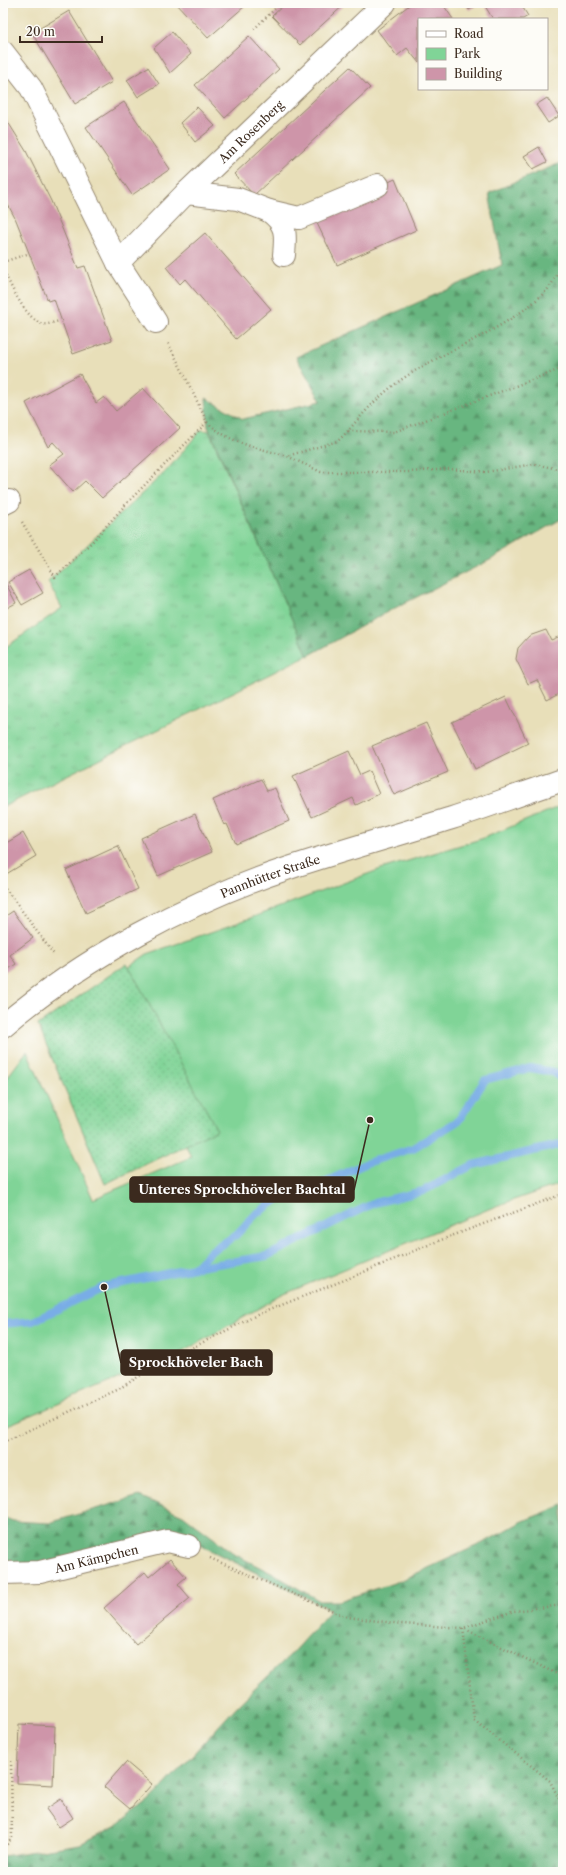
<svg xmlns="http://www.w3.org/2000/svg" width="566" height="1875" font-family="'Libre Caslon Text',serif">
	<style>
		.grass { fill: url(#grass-tufts); stroke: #5e7f5a }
		.forest { fill: url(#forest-firs); stroke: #52704f }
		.park { fill: #80d497; stroke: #5e7f5a }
		.garden { fill: url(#garden-dots); stroke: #5e7f5a }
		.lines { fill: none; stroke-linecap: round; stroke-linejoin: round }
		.stream { stroke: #79ade6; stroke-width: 8 }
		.building { fill: #ce95a9 }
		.minor-casing { stroke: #92846c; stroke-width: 24 }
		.path { stroke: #92846c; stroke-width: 2.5; stroke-dasharray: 1 3; stroke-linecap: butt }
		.minor { stroke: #fff; stroke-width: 22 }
		.labels { text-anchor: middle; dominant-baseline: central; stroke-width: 3; stroke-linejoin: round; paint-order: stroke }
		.street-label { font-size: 12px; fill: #3b2a1e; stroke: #fdfcf7 }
		.leader { fill: none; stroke: #3b2a1e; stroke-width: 1.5 }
		.callout-dot { fill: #3b2a1e; stroke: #fdfcf7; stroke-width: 1.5 }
		.callout { fill: #3b2a1e; stroke: #3b2a1e; stroke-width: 1.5 }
		.callout-label { font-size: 13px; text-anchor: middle; font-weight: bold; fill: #fff }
	</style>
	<defs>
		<pattern id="grass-tufts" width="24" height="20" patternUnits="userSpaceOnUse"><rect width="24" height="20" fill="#80d497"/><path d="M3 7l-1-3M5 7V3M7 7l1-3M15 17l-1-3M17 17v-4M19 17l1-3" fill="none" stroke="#70b682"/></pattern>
		<pattern id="forest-firs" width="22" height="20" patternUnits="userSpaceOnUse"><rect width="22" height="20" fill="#68b680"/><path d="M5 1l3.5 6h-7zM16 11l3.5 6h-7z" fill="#579468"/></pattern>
		<pattern id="garden-dots" width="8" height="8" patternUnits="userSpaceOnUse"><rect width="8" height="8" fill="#80d497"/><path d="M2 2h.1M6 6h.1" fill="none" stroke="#70b682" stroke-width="1.8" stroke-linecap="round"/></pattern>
	</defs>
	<rect width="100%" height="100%" fill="#fdfcf7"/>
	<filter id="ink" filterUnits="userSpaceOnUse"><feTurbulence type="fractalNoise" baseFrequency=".025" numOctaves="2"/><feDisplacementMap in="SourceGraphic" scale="8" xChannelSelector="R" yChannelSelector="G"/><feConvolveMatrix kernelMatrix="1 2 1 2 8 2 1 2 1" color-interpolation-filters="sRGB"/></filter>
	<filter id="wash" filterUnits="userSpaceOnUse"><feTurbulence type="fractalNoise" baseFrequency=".012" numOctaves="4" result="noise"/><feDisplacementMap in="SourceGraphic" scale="16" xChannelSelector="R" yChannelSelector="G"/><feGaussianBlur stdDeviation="0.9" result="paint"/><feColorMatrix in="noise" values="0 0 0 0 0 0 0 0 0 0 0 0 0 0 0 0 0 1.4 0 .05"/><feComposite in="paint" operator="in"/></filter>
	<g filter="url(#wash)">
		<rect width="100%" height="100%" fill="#e8dfb9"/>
		<path class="grass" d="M201 430 209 431 308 655 3 807V649L62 608 48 582 168 469Z"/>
		<path class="forest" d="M563 162V518L490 560 389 611 308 656 208 427 206 398 243 419 321 401 296 357 502 265 489 193Z
			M139 1496 183 1515 236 1555 275 1575 320 1601H339L400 1581 487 1541 521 1522 563 1505V1872H3V1856L80 1844 116 1826 152 1799 238 1705 290 1655 331 1610 188 1539 3 1569V1517L13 1521 49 1523Z"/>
		<path class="park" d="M563 805V1183L496 1206 282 1295 184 1351 3 1427V1083L27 1051 93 1199 191 1157 118 974 147 954 237 923 381 869 484 838Z"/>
		<path class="garden" d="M127 963 217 1130 105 1184 38 1025Z"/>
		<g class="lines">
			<path class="stream" d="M194 1268 211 1251 235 1236 256 1214 277 1200 316 1186 367 1163 413 1148 458 1121 485 1080 530 1068 554 1072 563 1081
				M3 1324 33 1321 104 1287 193 1268 267 1256 374 1203 423 1191 473 1165 563 1144"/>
		</g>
		<g id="blocks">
			<path class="building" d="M176 3H243L245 6 208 38Z
				M286 3H346L300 45 272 16Z
				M412 3H442L453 19H419V63L407 48 397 56 377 30Z
				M465 3H480L469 10Z
				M483 3H520L528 16 523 19H493Z
				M69 11 112 82 75 104 32 33Z
				M172 32 191 54 170 73 154 48Z
				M249 36 279 69 225 118 195 85Z
				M148 67 159 84 138 97 127 80Z
				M350 67 370 88 254 195 234 174Z
				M547 98 559 116 548 123 536 105Z
				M124 102 170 169 132 195 86 127Z
				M197 107 215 126 195 142 180 123Z
				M3 114 26 151 51 201 78 268 85 266 112 340 73 354 54 299 48 301 16 220 3 195Z
				M539 147 547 162 533 169 524 156Z
				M395 179 416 230 337 265 314 217Z
				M205 233 271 309 236 339 185 279 180 284 166 267Z
				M80 374 96 403 104 397 116 411 143 388 180 428 102 498 85 481 73 492 49 465 64 454 53 442 48 447 26 403Z
				M29 570 43 593 22 605 8 582Z
				M3 578 16 603 3 610Z
				M546 630 551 640 563 635V692L547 700 537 680 528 684 516 659 518 648 529 636Z
				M506 697 528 743 475 769 452 722Z
				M426 723 448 772 394 795 372 746Z
				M349 751 360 775 369 771 379 794 356 805 353 798 312 817 293 776Z
				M261 779 267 791 275 788 289 821 236 844 227 824 224 825 213 800Z
				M195 814 212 852 158 876 141 838Z
				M23 833 36 856 3 876V845Z
				M118 846 138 889 86 913 66 870Z
				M13 911 33 938 10 955 16 964 3 973V918Z
				M170 1559 186 1577 178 1584 190 1598 136 1644 104 1608 145 1572 149 1577Z
				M19 1724 55 1726 53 1785 17 1783Z
				M126 1762 152 1784 130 1809 104 1787Z
				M61 1799 73 1818 59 1827 46 1809Z"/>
		</g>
	</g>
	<g filter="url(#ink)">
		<use href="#blocks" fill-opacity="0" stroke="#92846c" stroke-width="1"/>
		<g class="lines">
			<defs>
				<g id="minor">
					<path d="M3 52 31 88 118 263 156 322"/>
					<path d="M186 193 238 199 269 211 299 218 378 185"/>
					<path d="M269 211C287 224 286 234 284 255"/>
					<path id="s1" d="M118 263 186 193 385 3"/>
					<path d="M3 504 9 501"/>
					<path id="s2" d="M3 1026C83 958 189 901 289 868 343 850 398 835 452 818 489 806 526 792 563 780"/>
					<path id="s3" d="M3 1573 40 1572 168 1541 189 1546"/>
				</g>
			</defs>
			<use href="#minor" class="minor-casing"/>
			<path class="path" d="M254 29 281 3
				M3 262 27 254
				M563 265C557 274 552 286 544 293 503 333 444 349 398 382 379 396 363 413 348 431L394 432 563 368
				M3 268C8 282 27 321 43 324 48 325 54 322 59 321
				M207 422C232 445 256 447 287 456
				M348 431 338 441 287 456 321 472H410L449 469 486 472 534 464 563 470
				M22 522 55 577 92 542 127 503 207 422 183 372 168 343
				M3 885 55 956
				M3 1442 117 1390 154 1367 259 1314 352 1277 433 1243 563 1194
				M210 1558 347 1617 402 1624 463 1628 563 1677
				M563 1605 514 1611 463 1628 474 1720 550 1781 563 1807
				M3 1843 7 1844 12 1838 11 1758"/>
			<use href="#minor" class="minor"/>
		</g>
	</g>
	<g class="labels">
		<g class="street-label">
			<text stroke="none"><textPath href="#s1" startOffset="187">Am Rosenberg</textPath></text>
			<text stroke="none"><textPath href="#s2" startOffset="308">Pannhütter Straße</textPath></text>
			<text stroke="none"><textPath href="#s3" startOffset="95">Am Kämpchen</textPath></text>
		</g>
	</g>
	<path class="leader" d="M370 1120L354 1190M104 1287L121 1363"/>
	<g class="callout-dot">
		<circle cx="370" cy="1120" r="4"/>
		<circle cx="104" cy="1287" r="4"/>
	</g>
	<g class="callout">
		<rect x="130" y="1177" width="224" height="25" rx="4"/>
		<rect x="121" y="1350" width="151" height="25" rx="4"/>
	</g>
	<g class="callout-label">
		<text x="242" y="1194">Unteres Sprockhöveler Bachtal</text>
		<text x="196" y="1367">Sprockhöveler Bach</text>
	</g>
	<rect width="566" height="1875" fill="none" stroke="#fdfcf7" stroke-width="16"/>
	<rect x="418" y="18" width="130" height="72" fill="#fdfcf7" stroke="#afa8a0"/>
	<rect x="426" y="31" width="20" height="6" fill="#ffffff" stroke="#afa8a0"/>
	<text x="454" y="38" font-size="12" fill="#3b2a1e">Road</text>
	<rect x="426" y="48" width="20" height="12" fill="#80d497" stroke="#afa8a0"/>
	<text x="454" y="58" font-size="12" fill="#3b2a1e">Park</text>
	<rect x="426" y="68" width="20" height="12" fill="#ce95a9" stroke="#afa8a0"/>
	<text x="454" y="78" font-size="12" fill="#3b2a1e">Building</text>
	<path d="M20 36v6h82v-6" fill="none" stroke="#3b2a1e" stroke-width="2"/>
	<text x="26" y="36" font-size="12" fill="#3b2a1e" stroke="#fdfcf7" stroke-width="3" paint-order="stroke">20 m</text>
</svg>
